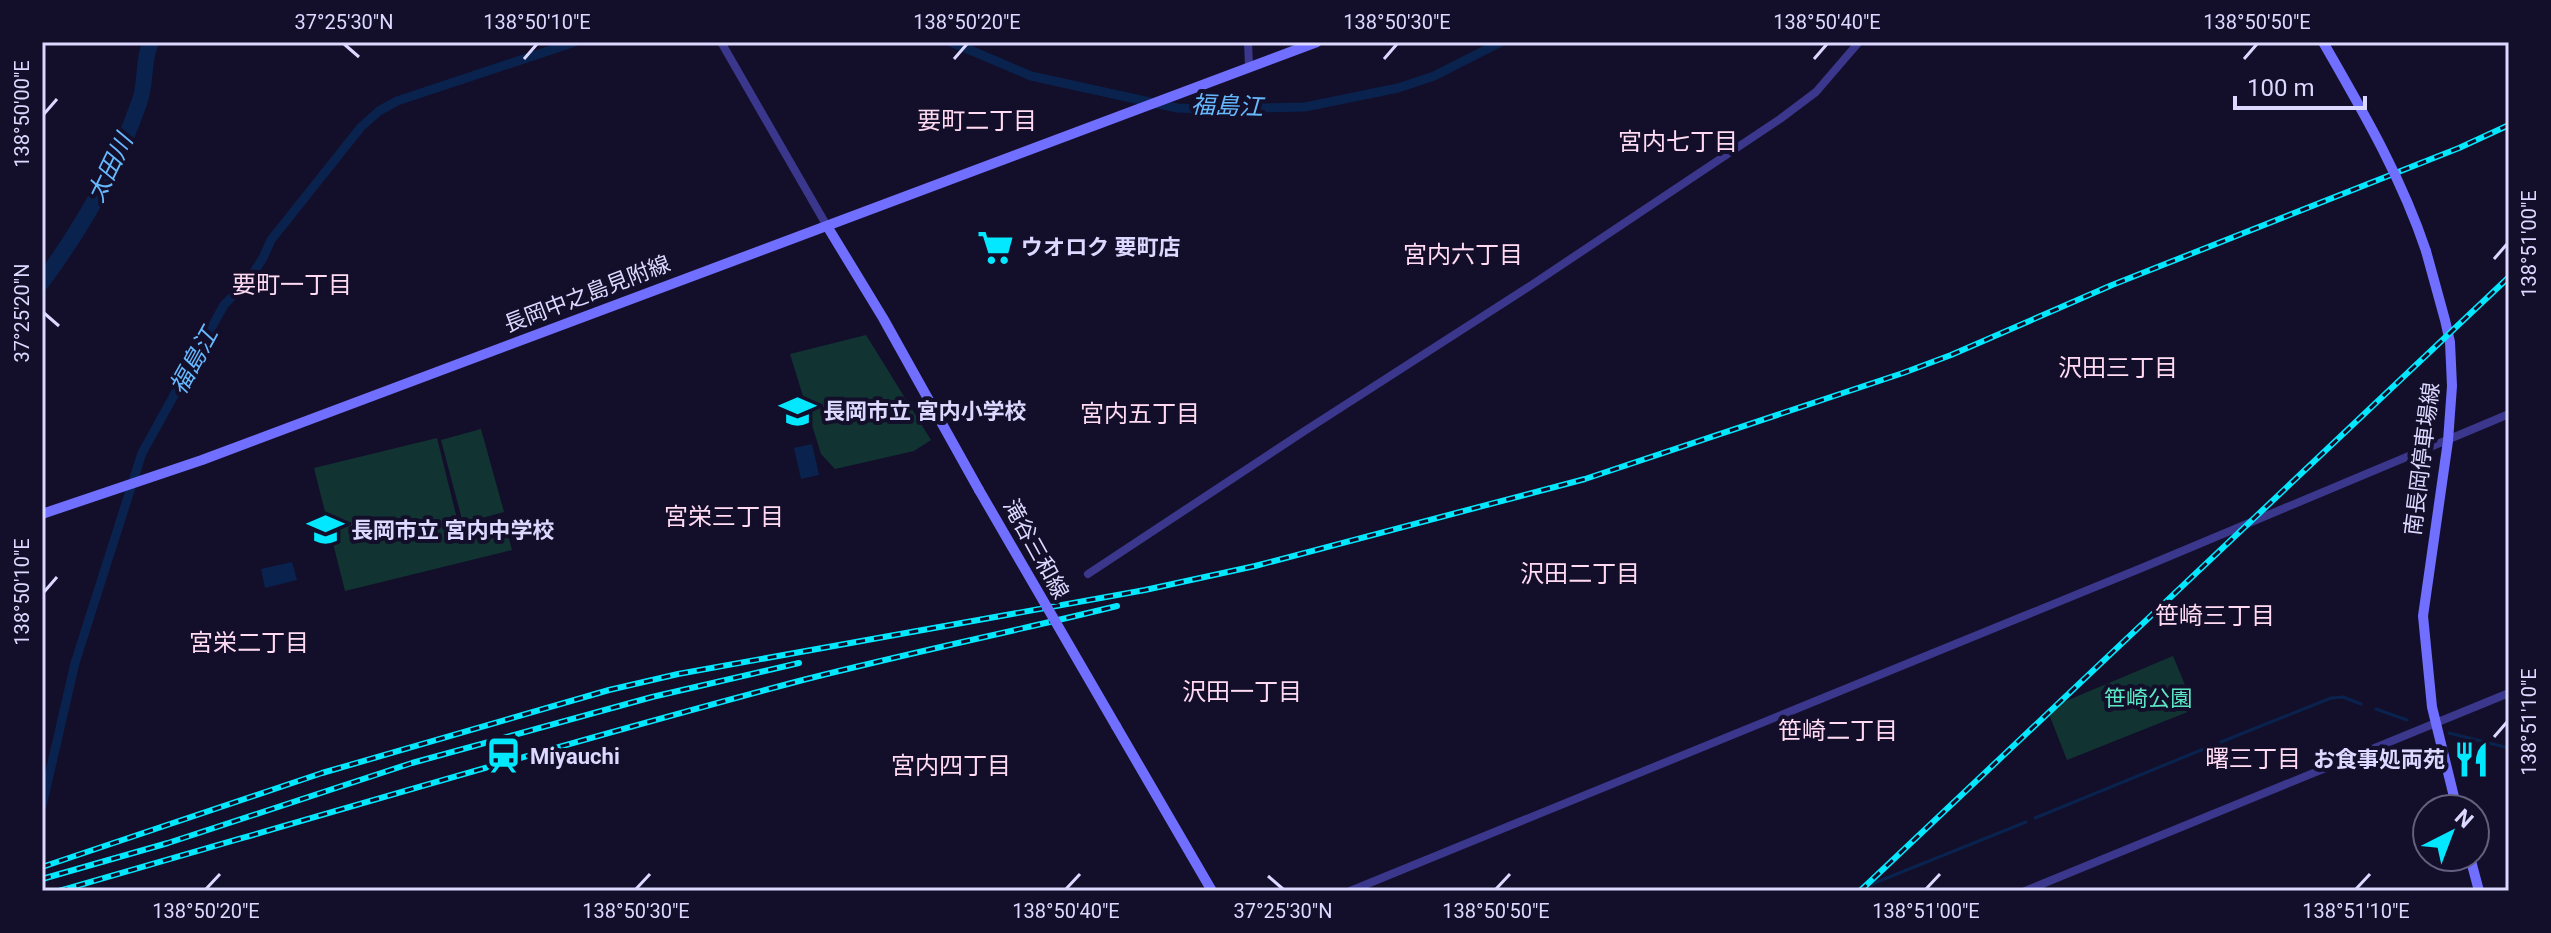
<svg xmlns="http://www.w3.org/2000/svg" width="2551" height="933" font-family="Roboto,'Noto Sans JP',sans-serif">
	<style>
		.green { fill: #113433 }
		.water { fill: #09234e }
		.lines { fill: none; stroke-linecap: round; stroke-linejoin: round }
		.stream { stroke: #09234e; stroke-width: 3 }
		.canal { stroke: #09234e; stroke-width: 9 }
		.river { stroke: #09234e; stroke-width: 16 }
		.tertiary { stroke: #3a378c; stroke-width: 8 }
		.secondary { stroke: #716fff; stroke-width: 10 }
		.rail-casing { stroke: #04e8ff; stroke-width: 6 }
		.rail { stroke: #130f2a; stroke-width: 3; stroke-dasharray: 9; stroke-linecap: butt }
		.secondary-bridge { stroke: #716fff; stroke-width: 10 }
		.ticks { fill: none; stroke: #dcd8ff; stroke-width: 3 }
		.labels { text-anchor: middle; dominant-baseline: central; stroke-width: 8; stroke-linejoin: round; paint-order: stroke }
		.poi-label { font-size: 22px; font-weight: bold; fill: #dcd8ff; stroke: #130f2a; text-anchor: start }
		.street-label { font-size: 22px; fill: #dcd8ff; stroke: #130f2a }
		.park-label { font-size: 22px; fill: #5be7c3; stroke: #130f2a }
		.water-label { font-size: 24px; font-style: italic; fill: #66b9ff; stroke: #130f2a }
		.neighbourhood-label { font-size: 24px; fill: #ffdaf2; stroke: #130f2a }
		.neatline { fill: none; stroke: #dcd8ff; stroke-width: 3 }
		.ticks-label { font-size: 20px; text-anchor: middle; fill: #dcd8ff }
	</style>
	<rect width="100%" height="100%" fill="#130f2a"/>
	<path class="green" d="M866 335 931 440 914 451 835 469 821 454 790 354Z
		M481 429 504 512 463 523 441 440Z
		M437 438 459 527 503 517 512 550 345 591 314 468Z
		M2173 656 2195 709 2067 760 2047 709Z"/>
	<path class="water" d="M812 444 819 475 801 479 794 448Z
		M292 562 297 580 265 588 261 569Z"/>
	<g class="lines">
		<path class="stream" d="M2376 709 2407 720
			M2449 733 2509 748
			M2221 742 2331 698 2343 697 2361 704
			M2035 818 2211 746
			M1872 884 2026 822
			M1854 891 1858 890"/>
		<path class="canal" d="M951 42 1031 76 1177 108 1203 109 1305 107 1398 88 1434 76 1501 42
			M42 806 75 663 142 453 224 305 250 278 263 258 271 240 361 127 379 111 397 101 575 42"/>
		<path class="river" d="M42 282C82 228 117 166 139 103 147 83 142 61 151 42"/>
		<path class="tertiary" d="M721 42 827 226
			M1248 42 1249 66
			M1088 574 1303 432 1530 286 1780 119 1816 92 1859 42
			M1350 891 2144 567 2509 414
			M2025 891 2509 693"/>
		<path class="secondary" d="M827 226 883 318 979 490
			M2426 251 2445 320 2450 342 2452 386 2448 441 2423 616 2432 707 2457 809
			M42 514 202 460 1317 42
			M1116 726 1212 891
			M2470 857 2479 891"/>
		<defs>
			<path id="rail" d="M42 867 322 773 609 690 678 674 1145 590 1255 566 1585 479 1903 373 1951 355 2112 285 2459 148 2509 125
				M42 879 168 843 412 763 652 697 799 663
				M59 891C306 820 551 747 799 681 904 654 1011 632 1117 606
				M1860 891 2509 277"/>
		</defs>
		<use href="#rail" class="rail-casing"/>
		<use href="#rail" class="rail"/>
		<path class="secondary-bridge" d="M2323 42C2362 110 2401 176 2426 251
			M979 490 1116 726"/>
	</g>
	<path class="ticks" d="M344 44 359 57M524 59 537 44M954 59 967 44M1384 59 1397 44M1814 59 1827 44M2244 59 2257 44M44 114 57 99M2494 259 2507 244M44 313 59 326M44 592 57 577M2494 737 2507 722M1268 876 1283 889M206 889 220 874M636 889 650 874M1066 889 1080 874M1496 889 1510 874M1926 889 1940 874M2356 889 2370 874"/>
	<defs>
		<symbol id="supermarket-bare" viewBox="-9 -9 18 18"><path d="M-6-5.5h2.5l.6 2H6L4.5 2H-2.5L-4.4-4H-6ZM-1.5 3.2a1.3 1.3 0 1 0 .1 0ZM3 3.2a1.3 1.3 0 1 0 .1 0Z" fill="#04e8ff" stroke="#130f2a" stroke-width="2.5" paint-order="stroke"/></symbol>
		<symbol id="school-bare" viewBox="-9 -9 18 18"><path d="M0-5L7-2L0 1L-7-2ZM-4 1L0 2.5L4 1V4Q0 6-4 4Z" fill="#04e8ff" stroke="#130f2a" stroke-width="2.5" paint-order="stroke"/></symbol>
		<symbol id="station-bare" viewBox="-9 -9 18 18"><path d="M-3-6H3Q5-6 5-4V2Q5 4 3 4L4.5 6H3L1.5 4h-3L-3 6H-4.5L-3 4Q-5 4-5 2V-4Q-5-6-3-6ZM-3.5-4v3h7v-3ZM-3.5 1v1.5H-2V1ZM2 1v1.5H3.5V1Z" fill="#04e8ff" stroke="#130f2a" stroke-width="2.5" paint-order="stroke"/></symbol>
		<symbol id="restaurant-bare" viewBox="-9 -9 18 18"><path d="M-5-6h1v4h1v-4h1v4h1v-4h1v5L-1.5 .5V6h-2V.5L-5-1ZM5-6V6H3V1.5H1.5Q1.5-4 5-6Z" fill="#04e8ff" stroke="#130f2a" stroke-width="2.5" paint-order="stroke"/></symbol>
	</defs>
	<g fill-rule="evenodd">
		<use href="#supermarket-bare" x="970" y="222" width="51" height="51"/>
		<use href="#school-bare" x="772" y="386" width="51" height="51"/>
		<use href="#school-bare" x="300" y="504" width="51" height="51"/>
		<use href="#station-bare" x="478" y="730" width="51" height="51"/>
		<use href="#restaurant-bare" x="2446" y="734" width="51" height="51"/>
	</g>
	<g class="labels">
		<g class="poi-label">
			<text x="1021" y="247">ウオロク 要町店</text>
			<text x="823" y="411">長岡市立 宮内小学校</text>
			<text x="351" y="530">長岡市立 宮内中学校</text>
			<text x="530" y="756">Miyauchi</text>
			<text x="2445" y="759" text-anchor="end">お食事処両苑</text>
		</g>
		<g class="street-label">
			<text transform="translate(587 294) rotate(-21)">長岡中之島見附線</text>
			<text transform="translate(2422 459) rotate(-83)">南長岡停車場線</text>
			<text transform="translate(1036 549) rotate(61)">滝谷三和線</text>
		</g>
		<g class="park-label">
			<text x="2148" y="698">笹崎公園</text>
		</g>
		<g class="water-label">
			<text transform="translate(1227 106) rotate(2)">福島江</text>
			<text transform="translate(110 168) rotate(-64)">太田川</text>
			<text transform="translate(194 361) rotate(-61)">福島江</text>
		</g>
		<g class="neighbourhood-label">
			<text x="977" y="121">要町二丁目</text>
			<text x="1678" y="142">宮内七丁目</text>
			<text x="1463" y="255">宮内六丁目</text>
			<text x="292" y="285">要町一丁目</text>
			<text x="2118" y="368">沢田三丁目</text>
			<text x="1140" y="414">宮内五丁目</text>
			<text x="724" y="517">宮栄三丁目</text>
			<text x="1580" y="574">沢田二丁目</text>
			<text x="2215" y="616">笹崎三丁目</text>
			<text x="249" y="643">宮栄二丁目</text>
			<text x="1242" y="692">沢田一丁目</text>
			<text x="1838" y="731">笹崎二丁目</text>
			<text x="2253" y="759">曙三丁目</text>
			<text x="951" y="766">宮内四丁目</text>
		</g>
	</g>
	<rect width="2551" height="933" fill="none" stroke="#130f2a" stroke-width="88"/>
	<g transform="translate(2451 833) rotate(42)"><circle r="38" fill="#130f2a" stroke="#635f7f" stroke-width="2"/>
	<path d="M0-6L14 30L0 20L-14 30Z" fill="#04e8ff"/>
	<text y="-12" font-size="22" font-weight="bold" text-anchor="middle" fill="#dcd8ff">N</text>
	</g>
	<path d="M2235 96v12h130v-12" fill="none" stroke="#dcd8ff" stroke-width="4"/>
	<text x="2247" y="96" font-size="24" fill="#dcd8ff" stroke="#130f2a" stroke-width="6" paint-order="stroke">100 m</text>
	<rect x="44" y="44" width="2463" height="845" class="neatline"/>
	<g class="ticks-label">
		<text x="344" y="29">37°25'30"N</text>
		<text x="537" y="29">138°50'10"E</text>
		<text x="967" y="29">138°50'20"E</text>
		<text x="1397" y="29">138°50'30"E</text>
		<text x="1827" y="29">138°50'40"E</text>
		<text x="2257" y="29">138°50'50"E</text>
		<text transform="translate(22 114) rotate(-90)" y="7">138°50'00"E</text>
		<text transform="translate(2529 244) rotate(-90)" y="7">138°51'00"E</text>
		<text transform="translate(22 313) rotate(-90)" y="7">37°25'20"N</text>
		<text transform="translate(22 592) rotate(-90)" y="7">138°50'10"E</text>
		<text transform="translate(2529 722) rotate(-90)" y="7">138°51'10"E</text>
		<text x="206" y="918">138°50'20"E</text>
		<text x="636" y="918">138°50'30"E</text>
		<text x="1066" y="918">138°50'40"E</text>
		<text x="1283" y="918">37°25'30"N</text>
		<text x="1496" y="918">138°50'50"E</text>
		<text x="1926" y="918">138°51'00"E</text>
		<text x="2356" y="918">138°51'10"E</text>
	</g>
</svg>
